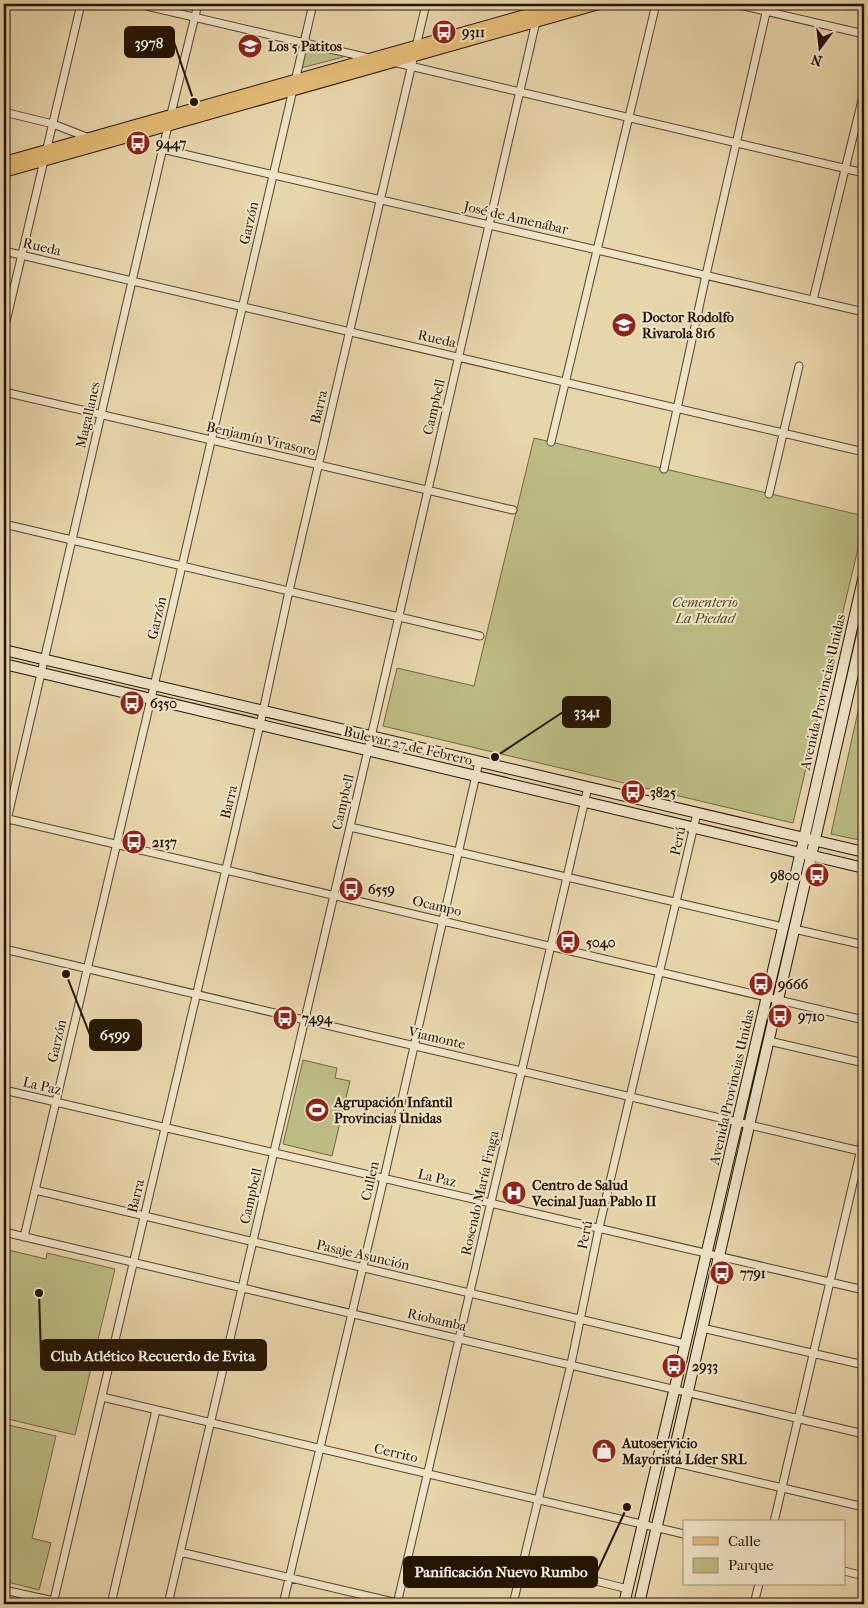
<svg xmlns="http://www.w3.org/2000/svg" width="868" height="1608" font-family="'IM FELL French Canon',serif">
	<style>
		.green { fill: #bcbc84; stroke: #706842 }
		.lines { fill: none; stroke-linecap: round; stroke-linejoin: round }
		.street-casing { stroke: #54442b; stroke-width: 9 }
		.secondary-casing { stroke: #231400; stroke-width: 12 }
		.primary-casing { stroke: #231400; stroke-width: 12 }
		.street { stroke: #f0e4c8; stroke-width: 7 }
		.secondary { stroke: #f0e4c8; stroke-width: 10 }
		.primary { stroke: #e4bb76; stroke-width: 10 }
		.labels { text-anchor: middle; dominant-baseline: central; stroke-width: 4; stroke-linejoin: round; paint-order: stroke }
		.poi-label { font-size: 14px; font-weight: bold; fill: #231400; stroke: #f0e4c8; text-anchor: start }
		.street-label { font-size: 14px; fill: #231400; stroke: #f0e4c8 }
		.park-label { font-size: 14px; font-style: italic; fill: #514628; stroke: #f0e4c8 }
		.leader { fill: none; stroke: #231400; stroke-width: 2 }
		.callout-dot { fill: #231400; stroke: #f0e4c8; stroke-width: 2 }
		.callout { fill: #231400; stroke: #231400; stroke-width: 2 }
		.callout-label { font-size: 15px; text-anchor: middle; font-weight: bold; fill: #fff }
	</style>
	<rect width="100%" height="100%" fill="#e8d6ab"/>
	<filter id="stains"><feTurbulence type="fractalNoise" baseFrequency=".004" numOctaves="4"/><feColorMatrix values="0 0 0 0 .2 0 0 0 0 .09 0 0 0 0 .02 0 0 0 .5 -.17"/></filter>
	<radialGradient id="worn" r=".72"><stop offset=".6" stop-color="#630" stop-opacity="0"/><stop offset="1" stop-color="#630" stop-opacity=".3"/></radialGradient>
	<path class="green" d="M306 46 343 55V57L301 68Z
		M534 438 864 516V523L793 823 383 726 397 668 474 686Z
		M864 684V841L831 834Z
		M303 1060 337 1068 335 1078 350 1081 332 1156 283 1144Z
		M4 1249 46 1259 47 1253 115 1269 75 1435 4 1418Z
		M4 1424 56 1436 32 1538 51 1543 39 1590 4 1581Z"/>
	<g class="lines">
		<defs>
			<path id="street" d="M138 4 369 58
				M735 4 864 34
				M393 62 864 173
				M4 112 53 124 89 138
				M162 149 864 312
				M4 251 864 452
				M813 300 864 92
				M4 330 81 4
				M4 392 513 510
				M551 442 656 4
				M664 469 706 275 768 4
				M769 494 799 366
				M4 524 480 636
				M4 818 864 1020
				M350 827 783 927
				M4 833 168 126 198 4
				M794 929 864 945
				M4 949 864 1152
				M769 1041 864 1063
				M4 1090 864 1290
				M35 1190 685 1344
				M4 1232 864 1434
				M24 1237 154 686 313 4
				M702 1328 864 1365
				M102 1397 684 1534
				M672 1462 864 1507
				M774 1522 864 1136
				M180 1552 402 1604
				M523 1563 628 1589
				M844 1571 864 1576
				M4 1590 54 1601
				M53 1604 262 716 289 591 426 4
				M111 1604 156 1410
				M168 1604 371 737 540 4
				M283 1604 384 1178 479 762
				M397 1604 588 787
				M513 1604 571 1364 599 1228 697 813
				M754 1604 759 1584"/>
			<path id="secondary" d="M4 650 864 852
				M4 664 864 868
				M624 1604 803 843 864 575
				M639 1604 864 626"/>
			<path id="primary" d="M4 162 564 4
				M4 172 599 4"/>
		</defs>
		<use href="#street" class="street-casing"/>
		<use href="#secondary" class="secondary-casing"/>
		<use href="#primary" class="primary-casing"/>
		<use href="#street" class="street"/>
		<use href="#secondary" class="secondary"/>
		<use href="#primary" class="primary"/>
	</g>
	<defs>
		<symbol id="bus-disc" viewBox="-11 -11 22 22"><circle r="9.5" fill="#8f2418" stroke="#f0e4c8"/><path d="M-5-6H5V4H4V6H2V4H-2V6H-4V4H-5ZM-3.5-4V0h7V-4ZM-3.5 1.2v1.5H-2V1.2ZM2 1.2v1.5H3.5V1.2Z" fill="#fff"/></symbol>
		<symbol id="school-disc" viewBox="-11 -11 22 22"><circle r="9.5" fill="#8f2418" stroke="#f0e4c8"/><path d="M0-5L7-2L0 1L-7-2ZM-4 1L0 2.5L4 1V4Q0 6-4 4Z" fill="#fff"/></symbol>
		<symbol id="stadium-disc" viewBox="-11 -11 22 22"><circle r="9.5" fill="#8f2418" stroke="#f0e4c8"/><path d="M0-5a6.5 5 0 1 0 0 10a6.5 5 0 1 0 0-10ZM-3.5-1.8h7v3.6h-7Z" fill="#fff"/></symbol>
		<symbol id="hospital-disc" viewBox="-11 -11 22 22"><circle r="9.5" fill="#8f2418" stroke="#f0e4c8"/><path d="M-5-5h3v3.5h4V-5h3V5h-3V1.5h-4V5h-3Z" fill="#fff"/></symbol>
		<symbol id="shop-disc" viewBox="-11 -11 22 22"><circle r="9.5" fill="#8f2418" stroke="#f0e4c8"/><path d="M-5-2.5h2.3a2.7 3.5 0 0 1 5.4 0H5L5.5 6h-11ZM-1.5-2.5h3a1.5 2.3 0 0 0-3 0Z" fill="#fff"/></symbol>
	</defs>
	<g fill-rule="evenodd">
		<use href="#bus-disc" x="430" y="18" width="28" height="28"/>
		<use href="#school-disc" x="236" y="32" width="28" height="28"/>
		<use href="#bus-disc" x="124" y="129" width="28" height="28"/>
		<use href="#school-disc" x="610" y="311" width="28" height="28"/>
		<use href="#bus-disc" x="118" y="689" width="28" height="28"/>
		<use href="#bus-disc" x="619" y="778" width="28" height="28"/>
		<use href="#bus-disc" x="120" y="828" width="28" height="28"/>
		<use href="#bus-disc" x="803" y="861" width="28" height="28"/>
		<use href="#bus-disc" x="337" y="875" width="28" height="28"/>
		<use href="#bus-disc" x="554" y="928" width="28" height="28"/>
		<use href="#bus-disc" x="747" y="970" width="28" height="28"/>
		<use href="#bus-disc" x="766" y="1002" width="28" height="28"/>
		<use href="#bus-disc" x="271" y="1004" width="28" height="28"/>
		<use href="#stadium-disc" x="303" y="1096" width="28" height="28"/>
		<use href="#hospital-disc" x="500" y="1179" width="28" height="28"/>
		<use href="#bus-disc" x="708" y="1259" width="28" height="28"/>
		<use href="#bus-disc" x="660" y="1352" width="28" height="28"/>
		<use href="#shop-disc" x="590" y="1437" width="28" height="28"/>
	</g>
	<g class="labels">
		<g class="poi-label">
			<text x="462" y="32">9311</text>
			<text x="268" y="46">Los 5 Patitos</text>
			<text x="156" y="143">9447</text>
			<text x="642" y="317">Doctor Rodolfo<tspan x="642" dy="16">Rivarola 816</tspan></text>
			<text x="150" y="703">6350</text>
			<text x="650" y="792">3825</text>
			<text x="152" y="842">2137</text>
			<text x="800" y="875" text-anchor="end">9800</text>
			<text x="368" y="889">6559</text>
			<text x="586" y="942">5040</text>
			<text x="778" y="984">9666</text>
			<text x="798" y="1016">9710</text>
			<text x="302" y="1018">7494</text>
			<text x="334" y="1102">Agrupación Infantil<tspan x="334" dy="16">Provincias Unidas</tspan></text>
			<text x="532" y="1185">Centro de Salud<tspan x="532" dy="16">Vecinal Juan Pablo II</tspan></text>
			<text x="740" y="1273">7791</text>
			<text x="692" y="1366">2933</text>
			<text x="622" y="1443">Autoservicio<tspan x="622" dy="16">Mayorista Líder SRL</tspan></text>
		</g>
		<g class="street-label">
			<text transform="translate(516 218) rotate(13)">José de Amenábar</text>
			<text transform="translate(249 223) rotate(-77)">Garzón</text>
			<text transform="translate(42 247) rotate(13)">Rueda</text>
			<text transform="translate(437 339) rotate(13)">Rueda</text>
			<text transform="translate(319 407) rotate(-77)">Barra</text>
			<text transform="translate(434 407) rotate(-77)">Campbell</text>
			<text transform="translate(88 415) rotate(-77)">Magallanes</text>
			<text transform="translate(261 439) rotate(13)">Benjamín Virasoro</text>
			<text transform="translate(157 618) rotate(-77)">Garzón</text>
			<text transform="translate(823 692) rotate(-77)">Avenida Provincias Unidas</text>
			<text transform="translate(408 746) rotate(13)">Bulevar 27 de Febrero</text>
			<text transform="translate(229 802) rotate(-77)">Barra</text>
			<text transform="translate(343 802) rotate(-77)">Campbell</text>
			<text transform="translate(678 841) rotate(-77)">Perú</text>
			<text transform="translate(437 906) rotate(13)">Ocampo</text>
			<text transform="translate(437 1038) rotate(13)">Viamonte</text>
			<text transform="translate(57 1041) rotate(-77)">Garzón</text>
			<text transform="translate(42 1086) rotate(13)">La Paz</text>
			<text transform="translate(732 1087) rotate(-77)">Avenida Provincias Unidas</text>
			<text transform="translate(437 1178) rotate(13)">La Paz</text>
			<text transform="translate(370 1181) rotate(-77)">Cullen</text>
			<text transform="translate(480 1193) rotate(-77)">Rosendo María Fraga</text>
			<text transform="translate(136 1196) rotate(-77)">Barra</text>
			<text transform="translate(251 1196) rotate(-77)">Campbell</text>
			<text transform="translate(585 1235) rotate(-78)">Perú</text>
			<text transform="translate(363 1255) rotate(13)">Pasaje Asunción</text>
			<text transform="translate(437 1320) rotate(13)">Riobamba</text>
			<text transform="translate(396 1453) rotate(13)">Cerrito</text>
		</g>
		<g class="park-label">
			<text x="705" y="602">Cementerio<tspan x="705" dy="16">La Piedad</tspan></text>
		</g>
	</g>
	<path class="leader" d="M194 102L174 42M495 757L563 712M66 974L90 1035M39 1293L41 1355M627 1507L597 1572"/>
	<g class="callout-dot">
		<circle cx="194" cy="102" r="5"/>
		<circle cx="495" cy="757" r="5"/>
		<circle cx="66" cy="974" r="5"/>
		<circle cx="39" cy="1293" r="5"/>
		<circle cx="627" cy="1507" r="5"/>
	</g>
	<g class="callout">
		<rect x="125" y="27" width="49" height="30" rx="5"/>
		<rect x="563" y="697" width="47" height="30" rx="5"/>
		<rect x="90" y="1020" width="51" height="30" rx="5"/>
		<rect x="41" y="1340" width="225" height="30" rx="5"/>
		<rect x="404" y="1557" width="193" height="30" rx="5"/>
	</g>
	<g class="callout-label">
		<text x="149" y="48">3978</text>
		<text x="587" y="717">3341</text>
		<text x="115" y="1040">6599</text>
		<text x="153" y="1361">Club Atlético Recuerdo de Evita</text>
		<text x="501" y="1577">Panificación Nuevo Rumbo</text>
	</g>
	<rect width="868" height="1608" fill="none" stroke="#e8d6ab" stroke-width="20"/>
	<rect x="5" y="5" width="858" height="1598" fill="none" stroke="#231400" stroke-width="2.5"/>
	<rect x="10" y="10" width="848" height="1588" fill="none" stroke="#231400"/>
	<rect x="683" y="1520" width="162" height="65" fill="#f0e4c8" stroke="#9e9178"/>
	<rect x="693" y="1537" width="25" height="8" fill="#e4bb76" stroke="#9e9178"/>
	<text x="728" y="1546" font-size="15" fill="#231400">Calle</text>
	<rect x="693" y="1558" width="25" height="15" fill="#bcbc84" stroke="#9e9178"/>
	<text x="728" y="1570" font-size="15" fill="#231400">Parque</text>
	<g transform="translate(820 48) rotate(195)" stroke="#f0e4c8" stroke-width="4" paint-order="stroke">
	<path d="M0-4L9 19L0 12L-9 19Z" fill="#231400"/>
	<text y="-8" font-size="14" font-weight="bold" text-anchor="middle" fill="#231400">N</text>
	</g>
	<rect width="100%" height="100%" filter="url(#stains)"/>
	<rect width="100%" height="100%" fill="url(#worn)"/>
</svg>
